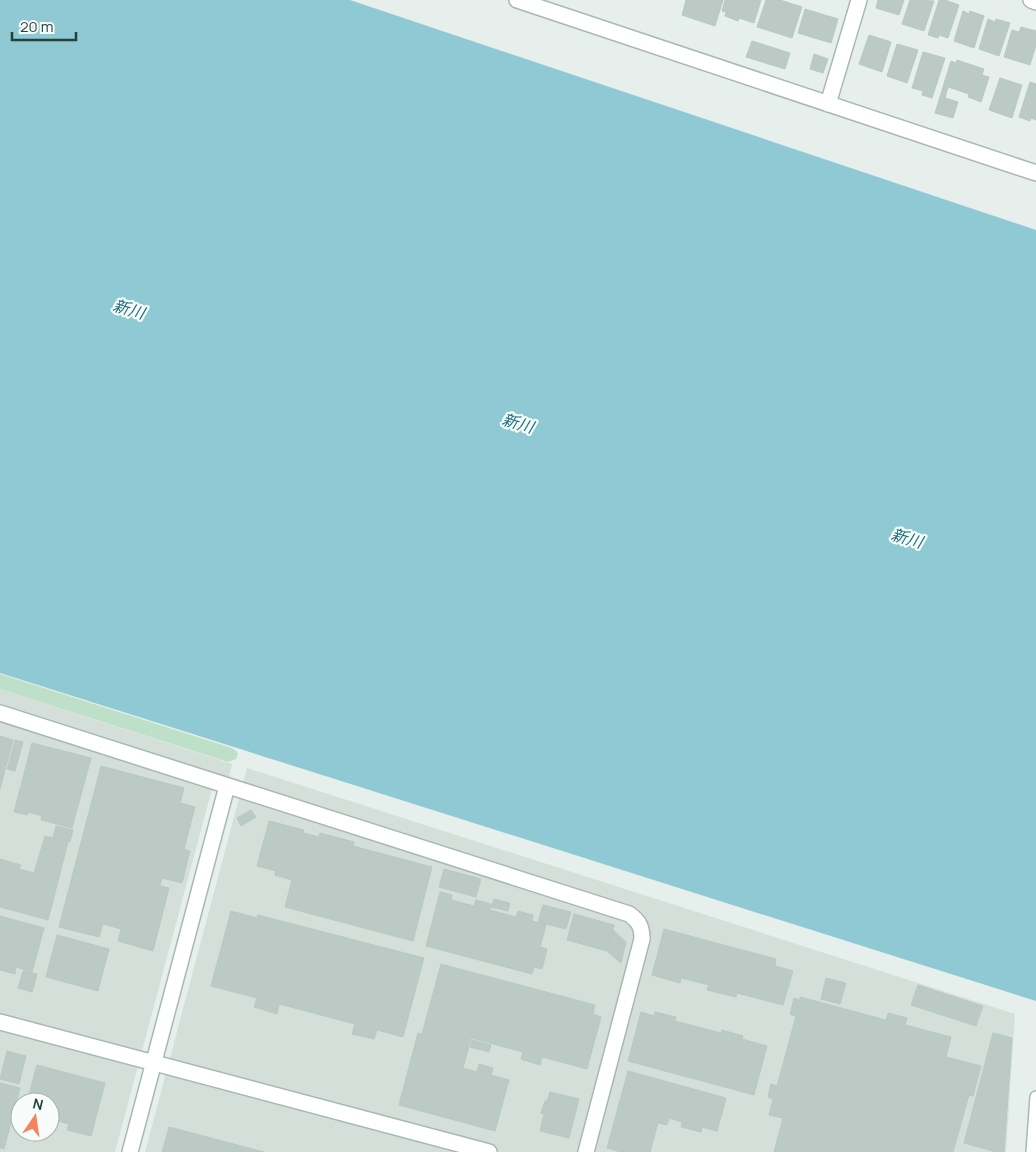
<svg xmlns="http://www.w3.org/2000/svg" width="1036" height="1152" font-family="Manrope,'Noto Sans JP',sans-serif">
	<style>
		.built { fill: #d4dfda; fill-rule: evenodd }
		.green { fill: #bfe0c8 }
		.water { fill: #8ec9d4 }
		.building { fill: #bbcac4; stroke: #b8c9c2 }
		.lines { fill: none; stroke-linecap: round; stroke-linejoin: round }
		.service-casing { stroke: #a8b8b2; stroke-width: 14 }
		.minor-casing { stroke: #a8b8b2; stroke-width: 18 }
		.tertiary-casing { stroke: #a8b8b2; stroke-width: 18 }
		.service { stroke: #fff; stroke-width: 11 }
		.minor { stroke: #fff; stroke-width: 15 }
		.tertiary { stroke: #fff; stroke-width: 15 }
		.labels { text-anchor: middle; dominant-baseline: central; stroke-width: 4.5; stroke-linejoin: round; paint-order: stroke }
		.water-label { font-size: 16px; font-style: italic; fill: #1c6f80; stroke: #f7fbf9 }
	</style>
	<rect width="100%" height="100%" fill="#e6efeb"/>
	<path class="built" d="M0 689 232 764 229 778 216 774 115 1152H0ZM20 1102H50V1132H20Z
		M247 768 1015 1014 1006 1152H145Z"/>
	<path class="green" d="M0 674 232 748 236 751 238 754 236 759 228 762 0 689Z"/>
	<path class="water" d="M0 0H350L1036 230V1001L0 673Z"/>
	<path class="building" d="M686 0H723L715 26 682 15Z
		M725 0H761L754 23 739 18 738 21 725 16 726 12 722 11Z
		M766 0H780L802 7 792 38 757 27Z
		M878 0H904L899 15 876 8Z
		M910 0 934 1 924 31 902 24Z
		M939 0H945L959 5 948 38 939 35 938 38 928 35Z
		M805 9 838 19 831 43 798 33Z
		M963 11 969 14 970 11 984 16 974 48 954 41Z
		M988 19 995 22 996 19 1010 23 999 56 979 49Z
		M1021 27 1036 31V45L1030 65 1004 57 1012 30 1019 32Z
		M869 35 891 42 882 72 859 64Z
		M752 41 790 53 785 69 746 57Z
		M897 44 918 50 907 83 887 76Z
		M923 52 945 58 932 98 922 95 923 91 912 88Z
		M814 54 828 59 823 73 810 69Z
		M957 60 984 69 982 75 989 77 981 102 968 97 969 94 948 87 945 98 958 102 953 118 935 113 951 61 956 63Z
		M1000 78 1022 85 1012 118 989 110Z
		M1030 82 1036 84V120L1031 118 1030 121 1019 117Z
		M0 736 13 740 0 789Z
		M15 740 23 742 15 771 7 769Z
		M32 743 91 758 72 828 41 820 42 816 28 812 27 815 14 812Z
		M101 766 184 788 180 803 195 807 184 849 190 851 182 883 162 878 160 886 169 888 153 951 118 941 121 929 103 924 99 937 59 927Z
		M251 810 256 817 241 826 237 818Z
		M269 821 304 830 303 833 319 837 320 833 354 842 353 846 432 867 413 941 285 907 292 880 275 875 276 871 257 866Z
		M56 826 73 830 70 842 53 837Z
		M45 836 68 842 48 920 0 907V859L21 865 19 869 34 873Z
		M444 869 481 879 476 897 439 887Z
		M440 892 452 895 451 900 474 906 476 900 491 904 490 910 516 917 518 911 533 915 532 921 546 925 540 947 547 949 542 969 534 967 532 974 426 946Z
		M494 899 510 903 508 911 491 907Z
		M543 905 571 912 566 929 538 922Z
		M231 911 257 918 258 915 424 958 403 1037 377 1030 374 1039 352 1034 355 1024 279 1004 277 1014 254 1007 257 998 211 986Z
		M574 914 614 925 607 951 567 940Z
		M0 916 44 928 32 972 16 967 15 974 0 970Z
		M664 929 776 959 775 966 793 971 783 1005 737 993 736 997 707 990 709 985 681 978 680 983 652 975Z
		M613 930 626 942 621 963 607 951Z
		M57 935 109 949 98 991 46 977Z
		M441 964 595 1005 593 1014 601 1017 587 1069 542 1057 540 1065 521 1059 523 1052 471 1038 463 1068 477 1072 479 1064 493 1068 491 1075 509 1080 495 1131 399 1105 418 1033 422 1034Z
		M23 971 37 974 32 992 18 988Z
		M826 978 846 983 840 1004 821 999Z
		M918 985 983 1006 976 1026 911 1005Z
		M800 997 886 1020 888 1013 907 1018 905 1025 951 1037 946 1057 981 1066 973 1096 969 1095 953 1152H774L783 1118 769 1115 773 1099 768 1097 771 1084 777 1086 796 1016 790 1014 794 998 800 1000Z
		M641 1012 654 1016 655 1012 676 1017 675 1021 721 1033 722 1030 743 1036 742 1039 767 1046 754 1095 628 1061Z
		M993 1033 1012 1038 1004 1152H996L964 1143Z
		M472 1040 491 1045 489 1052 470 1047Z
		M7 1051 26 1056 19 1084 0 1079Z
		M37 1065 105 1083 91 1136 67 1130 69 1124 50 1119V1102H27Z
		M628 1071 726 1098 717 1131 702 1127 701 1132 681 1127 682 1122 669 1118 667 1125 658 1123 650 1152H621L607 1148Z
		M0 1083 20 1088 4 1149 0 1148Z
		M550 1092 579 1099 569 1138 540 1131 544 1114 541 1113 545 1101H547Z
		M169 1127 264 1152H162Z"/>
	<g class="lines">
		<defs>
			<path id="service" d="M1032 1152 1036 1097"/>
			<path id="minor" d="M517 0 1036 173
				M1031 0 1036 2
				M828 104 859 0
				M0 713 629 914C639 921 642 927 642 939"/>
			<path id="tertiary" d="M0 1022 489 1152
				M130 1152 227 786
				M586 1152 642 939"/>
		</defs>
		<use href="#service" class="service-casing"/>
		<use href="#minor" class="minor-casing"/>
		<use href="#tertiary" class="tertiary-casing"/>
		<use href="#service" class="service"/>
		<use href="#minor" class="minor"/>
		<use href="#tertiary" class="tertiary"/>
	</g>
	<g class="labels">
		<g class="water-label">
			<text transform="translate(129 309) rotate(16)">新川</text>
			<text transform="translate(518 423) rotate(16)">新川</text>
			<text transform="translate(907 538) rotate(16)">新川</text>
		</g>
	</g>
	<g transform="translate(35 1117) rotate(13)"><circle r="24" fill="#f7fbf9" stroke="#a3b1ad"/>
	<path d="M0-4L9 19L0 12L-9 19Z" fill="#f4845f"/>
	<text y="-8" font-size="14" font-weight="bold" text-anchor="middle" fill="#24423a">N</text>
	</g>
	<path d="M12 32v8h64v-8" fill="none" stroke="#24423a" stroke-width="2.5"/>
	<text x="20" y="32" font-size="15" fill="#24423a" stroke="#f7fbf9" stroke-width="4" paint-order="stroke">20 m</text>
</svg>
